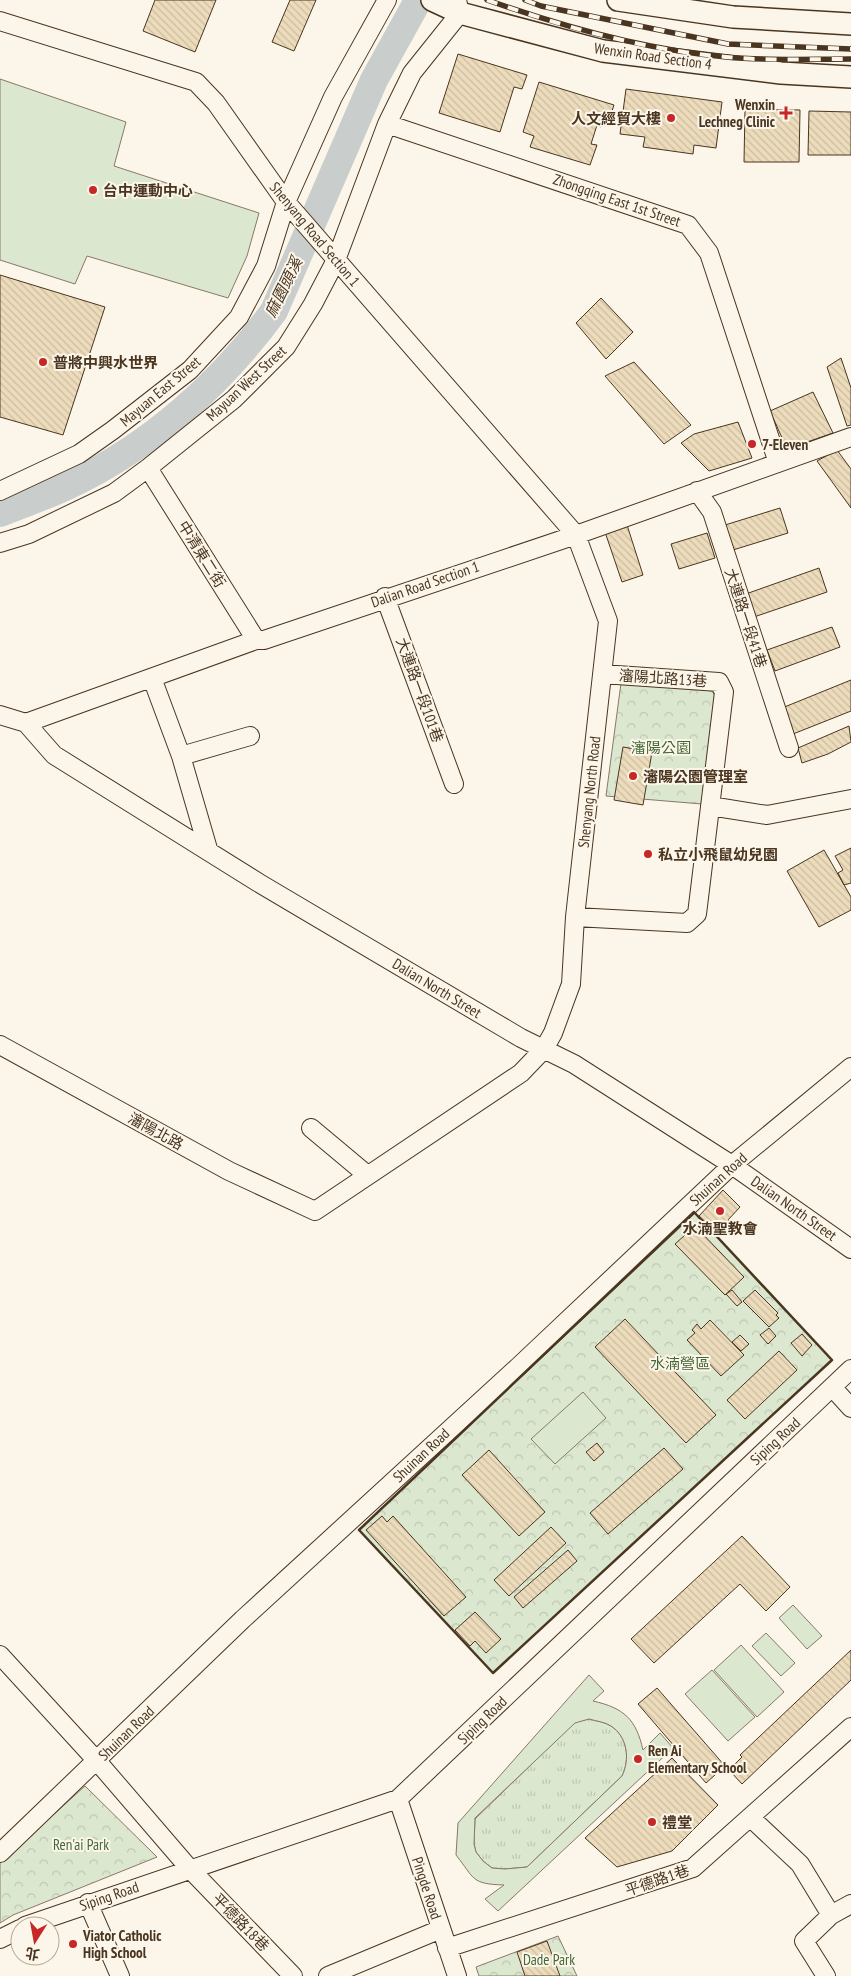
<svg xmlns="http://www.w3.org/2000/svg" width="851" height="1976" font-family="'PT Sans Narrow','Noto Sans TC',sans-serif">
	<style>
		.grass { fill: url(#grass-tufts); stroke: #887966 }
		.park { fill: url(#park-crowns); stroke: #887966 }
		.garden { fill: #dce7d0; stroke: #887966; fill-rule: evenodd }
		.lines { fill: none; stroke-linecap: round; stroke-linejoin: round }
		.river { stroke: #c9cecd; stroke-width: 28 }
		.building { fill: url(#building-back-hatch); stroke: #4a3520 }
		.minor-casing { stroke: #4a3520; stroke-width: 20 }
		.major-casing { stroke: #4a3520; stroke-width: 24 }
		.minor { stroke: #fbf6e9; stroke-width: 18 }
		.major { stroke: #fbf6e9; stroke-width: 21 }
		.rail-casing { stroke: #4a3520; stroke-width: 5.5 }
		.rail { stroke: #fbf6e9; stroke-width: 4; stroke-dasharray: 11; stroke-linecap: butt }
		.wall { stroke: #4a3520; stroke-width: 2.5 }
		.poi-dot { fill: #c62828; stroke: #fbf6e9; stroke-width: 2 }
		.labels { text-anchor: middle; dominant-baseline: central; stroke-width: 4; stroke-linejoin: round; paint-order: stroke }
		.street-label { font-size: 15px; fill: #4a3520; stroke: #fbf6e9 }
		.poi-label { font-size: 15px; font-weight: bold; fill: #4a3520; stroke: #fbf6e9; text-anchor: start }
		.park-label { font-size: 15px; fill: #436837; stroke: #fbf6e9 }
		.water-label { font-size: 16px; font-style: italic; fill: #4a3520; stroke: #fbf6e9 }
	</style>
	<defs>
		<pattern id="grass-tufts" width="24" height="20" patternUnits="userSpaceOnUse" patternTransform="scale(1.25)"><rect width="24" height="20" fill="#dce7d0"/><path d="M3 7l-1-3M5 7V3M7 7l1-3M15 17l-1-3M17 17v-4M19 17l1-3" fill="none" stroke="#bec7b2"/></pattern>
		<pattern id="park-crowns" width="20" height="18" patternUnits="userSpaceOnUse" patternTransform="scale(1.25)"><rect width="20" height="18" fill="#dce7d0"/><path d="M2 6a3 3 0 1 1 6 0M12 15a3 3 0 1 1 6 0" fill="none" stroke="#bec7b2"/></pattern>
		<pattern id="building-back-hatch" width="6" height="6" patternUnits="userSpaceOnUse" patternTransform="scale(1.25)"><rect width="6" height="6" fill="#ecdcbc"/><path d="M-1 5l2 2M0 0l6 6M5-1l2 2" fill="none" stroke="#ccbda1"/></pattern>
	</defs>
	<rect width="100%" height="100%" fill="#fbf6e9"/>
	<path class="grass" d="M589 1719C596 1721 605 1722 611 1726 628 1737 630 1760 622 1776L527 1867 505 1869 492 1868 483 1861 476 1852 474 1844 475 1819 575 1722Z"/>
	<path class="park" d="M626 678 712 691 717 699 702 804 606 796 621 683Z
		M694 1212 832 1360 493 1673 359 1530Z
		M85 1786 157 1857 13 1915 0 1923V1863Z
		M558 1936 577 1976H479L476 1967Z"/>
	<path class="garden" d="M0 79 126 122 114 166 259 213 247 256 228 298 87 256 75 284 0 260Z
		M583 1392 606 1418 555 1464 531 1439Z
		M793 1605 822 1636 807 1649 779 1618Z
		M766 1633 795 1663 781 1676 752 1646Z
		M741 1645 784 1692 757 1717 714 1670Z
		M712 1670 755 1717 728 1741 685 1694Z
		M589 1675 604 1691 593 1701C624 1708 636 1719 643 1750L660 1733 673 1748 498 1911 485 1899 504 1885C471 1884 475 1879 456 1855L458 1823ZM589 1719C596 1721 605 1722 611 1726 628 1737 630 1760 622 1776L527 1867 505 1869 492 1868 483 1861 476 1852 474 1844 475 1818 575 1723Z"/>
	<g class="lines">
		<path class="river" d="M0 513C22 504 46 496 67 486 150 447 221 384 274 311L374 80 415 6"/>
	</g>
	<path class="building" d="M155 0H216L195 52 143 31Z
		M290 0H316L294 51 272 42Z
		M458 54 527 75 522 89 514 87 500 132 439 113Z
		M539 82 614 105 610 117 605 115 601 127 597 125 591 144 597 145 590 165 530 147 534 136 523 132Z
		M626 89 722 102 716 148 694 145 693 154 643 147 645 137 620 134Z
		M745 109 800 110 799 162H744Z
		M809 111 851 112V155H808Z
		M0 275 105 307 63 435 0 417Z
		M601 298 633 332 606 359 576 323Z
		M841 358 851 388V425L847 426 827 367Z
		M634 362 691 425 664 444 605 376Z
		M813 392 833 433 787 449 770 411Z
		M738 422 752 458 709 471 681 443 694 434Z
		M837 450 851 469V508L817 461Z
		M780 508 788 533 733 550 725 525Z
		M627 525 643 575 622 582 605 532Z
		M707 533 715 558 679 569 671 544Z
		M819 568 827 592 754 617 743 595Z
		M832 627 840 647 775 671 767 650Z
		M851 680V711L793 734 782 708Z
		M849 726 851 742 828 754 802 763 798 748Z
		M623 747 652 752 643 805 614 800Z
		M851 848V883L844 885 838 873 843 870 835 856Z
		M824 850 851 897V910L819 927 787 871Z
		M723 1190 740 1207 728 1220 731 1223 720 1235 699 1216Z
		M695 1226 744 1277 725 1295 675 1244Z
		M732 1290 742 1302 737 1306 726 1294Z
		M755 1290 778 1313 776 1315 779 1318 769 1327 743 1301Z
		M625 1319 716 1415 686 1443 595 1347Z
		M710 1320 744 1355 721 1376 687 1340 695 1333 692 1330 697 1324 701 1329Z
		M769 1328 776 1336 768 1344 760 1335Z
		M802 1334 812 1345 802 1356 791 1343Z
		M740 1335 749 1344 741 1351 732 1342Z
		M779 1351 797 1370 745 1419 727 1400Z
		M597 1443 604 1452 594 1461 586 1452Z
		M664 1448 683 1469 608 1534 590 1513Z
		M489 1450 545 1512 519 1536 462 1475Z
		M382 1516 387 1522 393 1516 466 1597 444 1616 366 1530Z
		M551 1527 566 1543 509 1596 494 1580Z
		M742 1536 790 1587 766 1611 740 1584 654 1663 631 1639Z
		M568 1550 577 1561 523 1608 514 1597Z
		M475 1612 501 1639 486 1653 475 1641 470 1646 455 1630Z
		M851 1650V1680L742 1784 729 1770 742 1757 740 1755Z
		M657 1688 725 1766 706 1783 638 1704Z
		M672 1758 718 1805 672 1851 617 1867 585 1838Z
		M547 1941 560 1976H525L517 1952Z"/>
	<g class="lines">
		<defs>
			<path id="minor" d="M0 21 196 82 216 103 286 202 576 535 608 621 575 917 571 984 553 1033 544 1049 521 1073 315 1211 229 1171 0 1045
				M387 124 688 225 709 253 778 463
				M148 468 256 640
				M0 491 79 454 113 430 190 370 239 317 266 266 286 202 333 97 387 0
				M697 491 712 512 789 748
				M0 543 29 534 114 493 148 468 234 399 286 347 313 304 336 260 387 124 412 73 460 13 457 0
				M385 597 454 784
				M152 678 181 756 208 849
				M0 715 26 723 256 640H264L576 535 851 437
				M26 723 54 755 259 883 521 1038 574 1064 732 1165 851 1249
				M181 756 250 736
				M710 806 767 815 851 799
				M575 917 687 923 697 914 724 692 719 682 602 674
				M311 1128 366 1174
				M832 1387 851 1408
				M0 1655 97 1761 189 1868 293 1976
				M398 1799 457 1976
				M751 1818 800 1864 831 1915
				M0 1853 243 1619 518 1367 732 1165 851 1067
				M88 1903 120 1976
				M25 1926 398 1799 851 1369
				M0 1939 20 1929
				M447 1948 693 1868 851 1727
				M328 1976 441 1929
				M826 1976 804 1941 831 1915 851 1904"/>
			<path id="major" d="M432 0 460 13 603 51 781 73 851 77
				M618 0 733 17 851 24"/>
		</defs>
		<use href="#minor" class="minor-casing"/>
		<use href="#major" class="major-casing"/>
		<use href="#minor" class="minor"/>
		<use href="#major" class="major"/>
		<defs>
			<path id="rail" d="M487 0C564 27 645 50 726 57 767 61 810 59 851 59
				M525 0 541 6 728 44 851 49"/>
		</defs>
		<use href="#rail" class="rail-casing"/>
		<use href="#rail" class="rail"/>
		<path class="wall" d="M694 1212 832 1360 493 1673 359 1530Z"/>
	</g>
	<g class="poi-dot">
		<path d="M783.5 105.5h5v5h5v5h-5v5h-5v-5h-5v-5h5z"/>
		<circle cx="671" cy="118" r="5"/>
		<circle cx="93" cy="190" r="5"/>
		<circle cx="43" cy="362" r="5"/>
		<circle cx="752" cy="444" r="5"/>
		<circle cx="633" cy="776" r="5"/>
		<circle cx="648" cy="854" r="5"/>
		<circle cx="720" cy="1211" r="5"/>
		<circle cx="638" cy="1759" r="5"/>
		<circle cx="652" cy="1822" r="5"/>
		<circle cx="73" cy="1944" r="5"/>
	</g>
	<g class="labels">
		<g class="street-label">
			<text transform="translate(653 56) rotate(8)">Wenxin Road Section 4</text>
			<text transform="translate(617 200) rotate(19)">Zhongqing East 1st Street</text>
			<text transform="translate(315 234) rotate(50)">Shenyang Road Section 1</text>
			<text transform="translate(246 383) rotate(-43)">Mayuan West Street</text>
			<text transform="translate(160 391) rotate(-40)">Mayuan East Street</text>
			<text transform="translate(202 554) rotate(58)">中清東二街</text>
			<text transform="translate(425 584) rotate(-19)">Dalian Road Section 1</text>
			<text transform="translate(746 618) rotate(72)">大連路一段41巷</text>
			<text transform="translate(663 678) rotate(4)">瀋陽北路13巷</text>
			<text transform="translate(420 690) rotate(70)">大連路一段101巷</text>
			<text transform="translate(589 792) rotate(-84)">Shenyang North Road</text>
			<text transform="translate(437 988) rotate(31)">Dalian North Street</text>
			<text transform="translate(156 1131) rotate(29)">瀋陽北路</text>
			<text transform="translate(718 1179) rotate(-42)">Shuinan Road</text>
			<text transform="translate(794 1208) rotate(35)">Dalian North Street</text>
			<text transform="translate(775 1441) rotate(-43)">Siping Road</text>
			<text transform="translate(421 1455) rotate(-43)">Shuinan Road</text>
			<text transform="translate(482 1720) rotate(-44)">Siping Road</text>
			<text transform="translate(126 1733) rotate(-44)">Shuinan Road</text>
			<text transform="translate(657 1880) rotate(-19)">平德路1巷</text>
			<text transform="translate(427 1888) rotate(72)">Pingde Road</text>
			<text transform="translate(109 1896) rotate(-19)">Siping Road</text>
			<text transform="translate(241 1922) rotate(46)">平德路18巷</text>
		</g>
		<g class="poi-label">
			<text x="775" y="104" text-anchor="end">Wenxin<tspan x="775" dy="17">Lechneg Clinic</tspan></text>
			<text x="661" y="118" text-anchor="end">人文經貿大樓</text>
			<text x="103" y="190">台中運動中心</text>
			<text x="53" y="362">普將中興水世界</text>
			<text x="762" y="444">7-Eleven</text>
			<text x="643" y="776">瀋陽公園管理室</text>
			<text x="658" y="854">私立小飛鼠幼兒園</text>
			<text x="720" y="1228" text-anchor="middle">水湳聖教會</text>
			<text x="648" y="1750">Ren Ai<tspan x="648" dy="17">Elementary School</tspan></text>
			<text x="662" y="1822">禮堂</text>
			<text x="83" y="1935">Viator Catholic<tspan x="83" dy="17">High School</tspan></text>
		</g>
		<g class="park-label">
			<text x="661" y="747">瀋陽公園</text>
			<text x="680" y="1363">水湳營區</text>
			<text x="81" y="1844">Ren'ai Park</text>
			<text x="549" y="1959">Dade Park</text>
		</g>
		<g class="water-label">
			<text transform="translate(283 287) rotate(-64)">麻園頭溪</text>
		</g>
	</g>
	<g transform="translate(35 1941) rotate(191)"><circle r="24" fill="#fbf6e9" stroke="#b4a999"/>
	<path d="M0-4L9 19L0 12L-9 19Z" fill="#c62828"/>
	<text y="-8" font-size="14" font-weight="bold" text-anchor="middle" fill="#4a3520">北</text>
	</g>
</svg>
